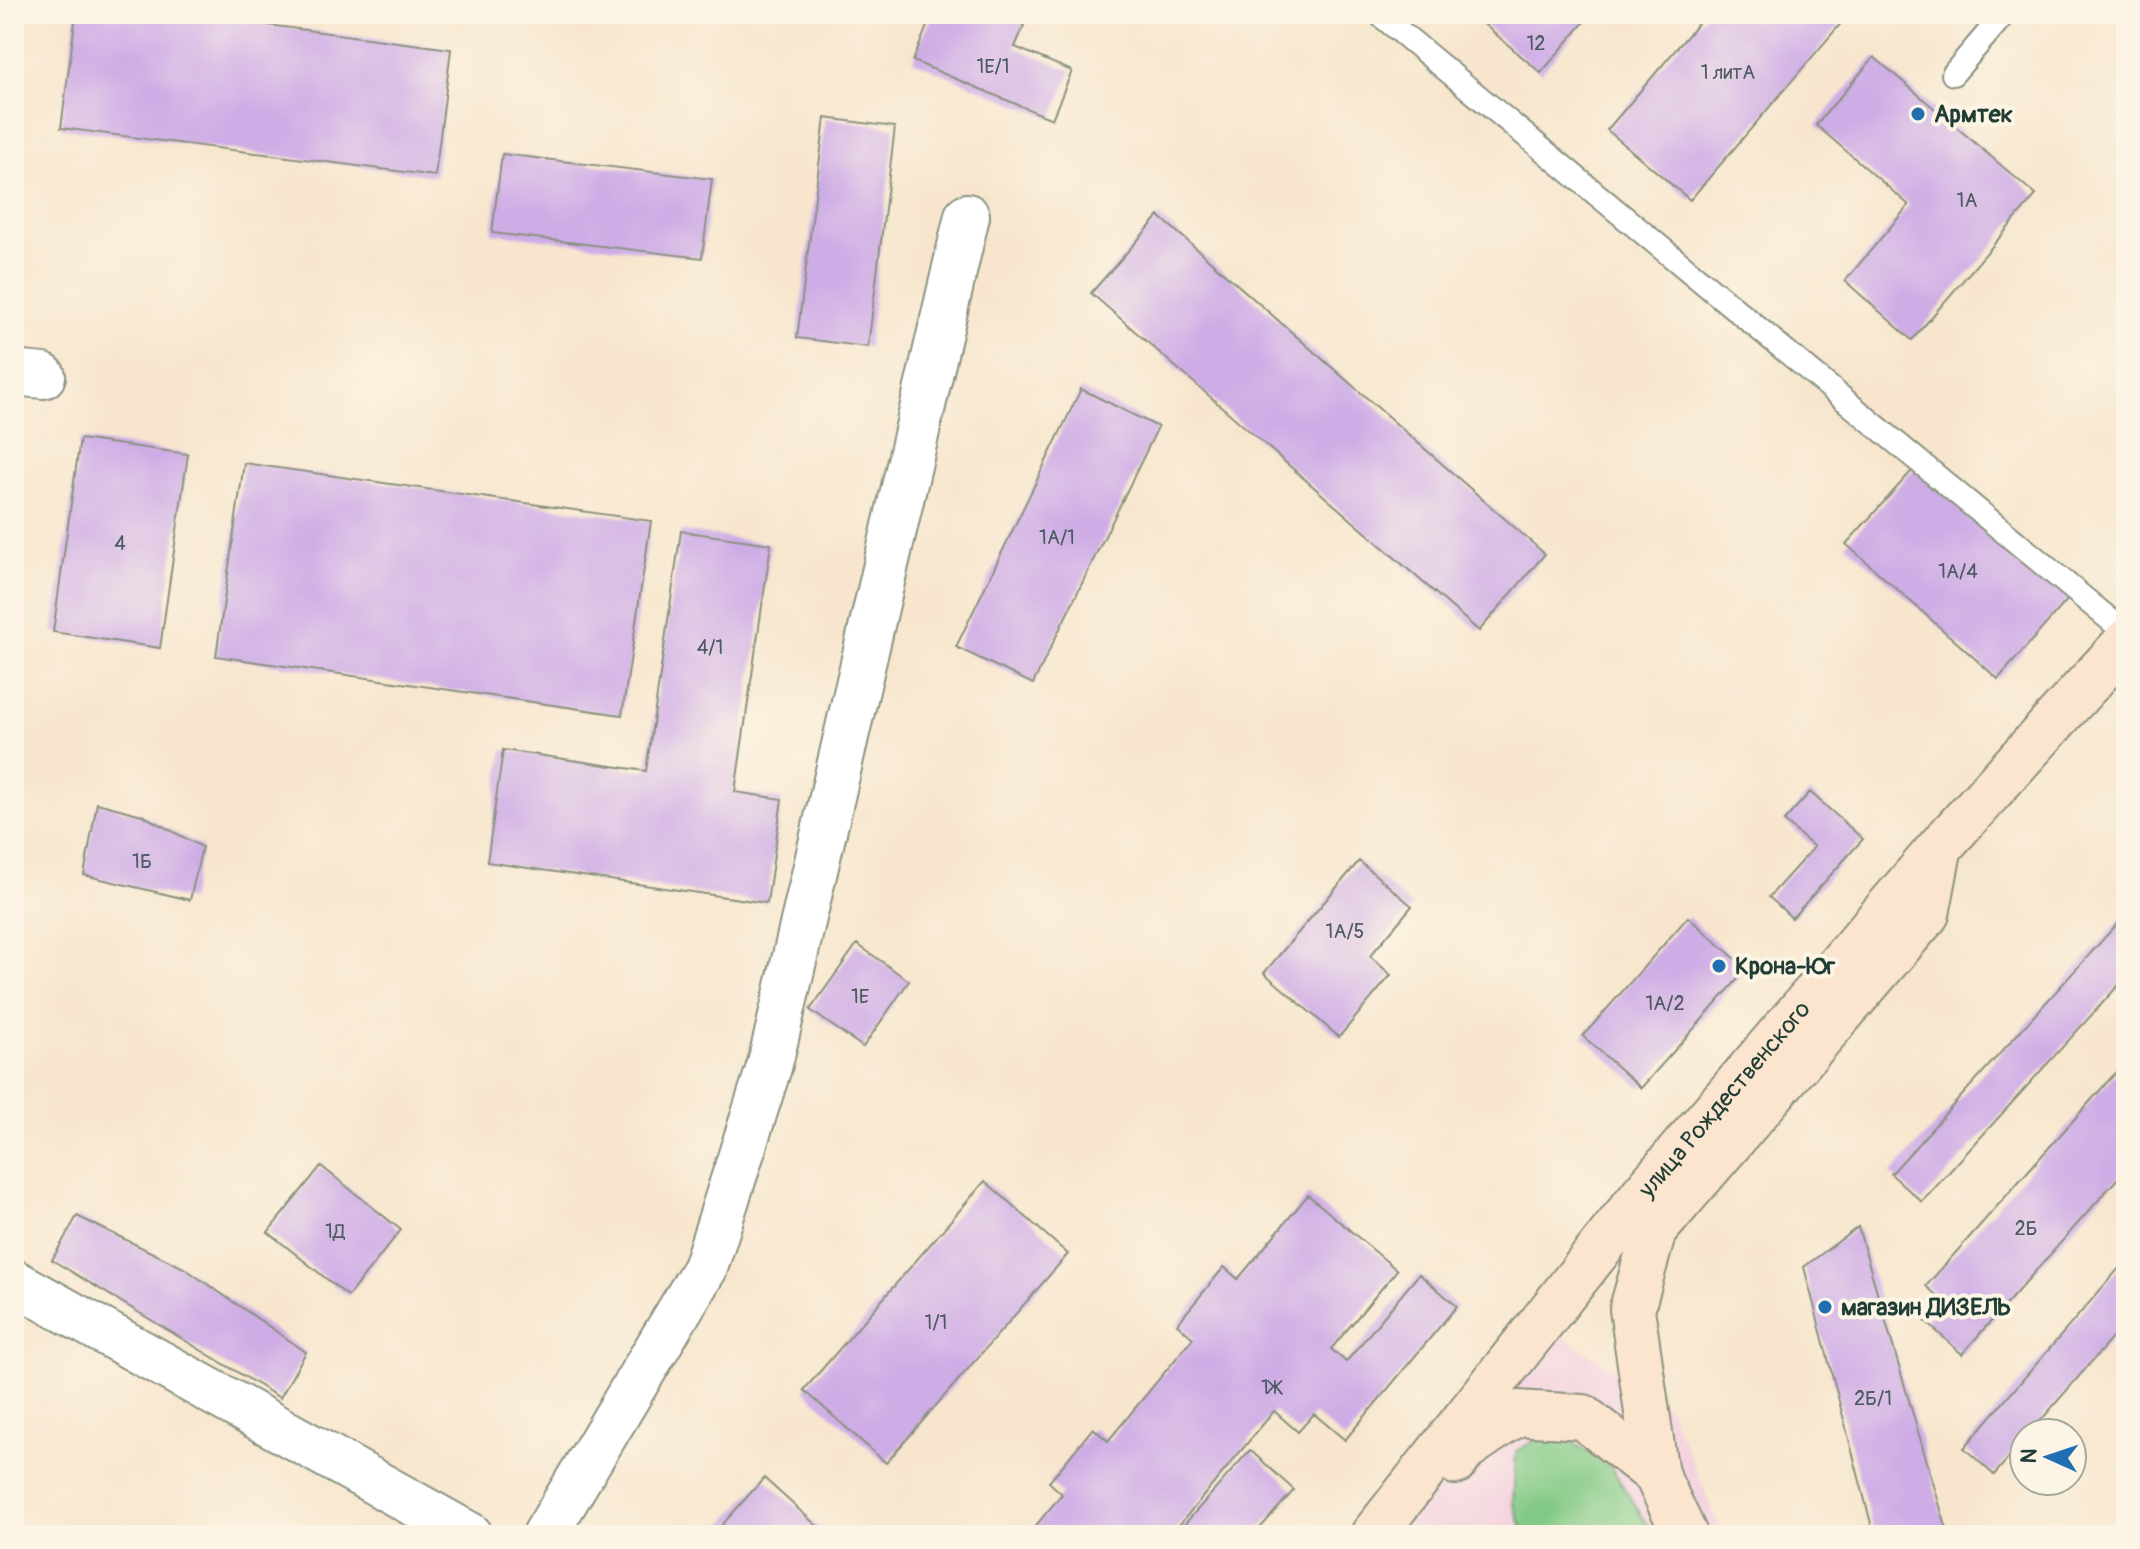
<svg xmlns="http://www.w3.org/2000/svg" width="2140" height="1549" font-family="Pangolin,sans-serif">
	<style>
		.built { fill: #f3cfdf }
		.green { fill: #82c985; stroke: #50835c; stroke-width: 2 }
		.building { fill: #ceace6 }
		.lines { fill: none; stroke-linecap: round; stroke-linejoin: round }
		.service-casing { stroke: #8b9280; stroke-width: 26 }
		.minor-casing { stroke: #8b9280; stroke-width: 48 }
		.tertiary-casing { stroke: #8b9280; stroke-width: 48 }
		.secondary-casing { stroke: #8b9280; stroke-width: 48 }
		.service { stroke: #fff; stroke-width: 22 }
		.minor { stroke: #fff; stroke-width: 44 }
		.tertiary { stroke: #fff; stroke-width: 44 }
		.secondary { stroke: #fce5cf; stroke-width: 44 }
		.poi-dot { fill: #1f6fb2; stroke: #fcf5e5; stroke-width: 3 }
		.labels { text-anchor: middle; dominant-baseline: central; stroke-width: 8; stroke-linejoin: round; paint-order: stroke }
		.number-label { font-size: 20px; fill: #4b5960 }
		.poi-label { font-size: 24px; font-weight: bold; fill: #1f3d34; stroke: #fcf5e5; text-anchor: start }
		.street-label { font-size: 24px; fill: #1f3d34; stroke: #fcf5e5 }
	</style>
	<rect width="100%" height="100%" fill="#fcf5e5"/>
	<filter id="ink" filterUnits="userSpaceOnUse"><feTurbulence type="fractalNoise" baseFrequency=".0125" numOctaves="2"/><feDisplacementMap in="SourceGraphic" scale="16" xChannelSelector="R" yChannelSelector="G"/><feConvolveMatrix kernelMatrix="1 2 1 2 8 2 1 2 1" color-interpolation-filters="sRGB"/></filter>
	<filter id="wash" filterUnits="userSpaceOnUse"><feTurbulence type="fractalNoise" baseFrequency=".006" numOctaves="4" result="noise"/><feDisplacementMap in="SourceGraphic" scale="32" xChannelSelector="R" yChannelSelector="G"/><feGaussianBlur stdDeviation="1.8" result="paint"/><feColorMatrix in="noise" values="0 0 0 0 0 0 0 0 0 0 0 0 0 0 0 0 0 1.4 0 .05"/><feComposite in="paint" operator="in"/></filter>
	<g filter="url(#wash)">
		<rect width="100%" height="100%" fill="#f7e6cd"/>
		<path class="built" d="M1530 1314 1668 1407 1724 1535H1346Z"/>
		<path class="green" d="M1553 1430 1610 1466 1654 1535H1525L1513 1503 1516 1451Z"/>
		<g id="blocks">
			<path class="building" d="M76 14H184L451 49 435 176 61 128Z
				M932 14H996L1024 25 1015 47 1072 71 1052 119 913 61Z
				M1472 14H1591L1541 73Z
				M1706 14H1849L1690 200 1607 130Z
				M1874 57 2036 195 1912 340 1845 281 1909 205 1816 125Z
				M825 118 895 127 868 347 797 338Z
				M502 154 712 179 702 258 492 233Z
				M1159 216 1545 554 1479 631 1091 293Z
				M1081 389 1158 427 1033 684 956 647Z
				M80 439 188 454 160 648 53 632Z
				M244 463 651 521 622 715 216 656Z
				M1918 464 2069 598 1998 679 1846 544Z
				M681 531 771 544 735 792 782 799 767 903 487 862 503 750 646 771Z
				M1810 792 1863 839 1792 918 1769 897 1814 847 1784 821Z
				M97 803 142 815 202 847 190 900 84 875Z
				M1359 861 1412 906 1370 956 1391 975 1339 1037 1264 973Z
				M2126 914V977L1922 1202 1891 1174Z
				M1688 917 1747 969 1641 1088 1583 1036Z
				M857 944 909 981 863 1047 810 1010Z
				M2126 1061V1169L1962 1354 1925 1321 1943 1301 1926 1286Z
				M321 1166 401 1230 348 1296 268 1232Z
				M985 1181 1068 1254 886 1463 804 1390Z
				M1308 1195 1397 1270 1331 1349 1346 1362 1419 1274 1457 1306 1345 1440 1314 1414 1298 1432 1274 1411 1171 1535H1028L1062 1494 1049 1482 1093 1428 1108 1441 1193 1338 1177 1324 1224 1267 1238 1279Z
				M77 1216 184 1268 306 1352 280 1398 52 1260Z
				M1858 1227 1947 1530 1938 1535H1874L1804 1267Z
				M2126 1260V1322L2030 1433H2024V1440L1994 1475 1964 1448Z
				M1250 1450 1294 1490 1254 1535H1175Z
				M764 1478 827 1535H713Z"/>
		</g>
	</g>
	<g filter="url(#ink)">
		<use href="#blocks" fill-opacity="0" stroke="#8b9280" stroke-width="2"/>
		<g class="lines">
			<defs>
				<path id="service" d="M1379 14 2126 633
					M1953 74 2004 14"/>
				<path id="minor" d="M14 373 43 376
					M545 1535 705 1268 770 1064 967 216"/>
				<path id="tertiary" d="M14 1282 470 1535"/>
				<g id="secondary">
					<path d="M1455 1462 1466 1448 1517 1413 1583 1417 1656 1474"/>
					<path id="s1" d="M1373 1535 1644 1193 1939 848 2126 642"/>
					<path d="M1685 1535 1656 1474 1632 1309 1654 1231 1927 914 1939 851"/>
				</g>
			</defs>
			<use href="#service" class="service-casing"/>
			<use href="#minor" class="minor-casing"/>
			<use href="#tertiary" class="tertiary-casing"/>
			<use href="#secondary" class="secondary-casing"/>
			<use href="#service" class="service"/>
			<use href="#minor" class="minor"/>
			<use href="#tertiary" class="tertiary"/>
			<use href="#secondary" class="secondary"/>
		</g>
	</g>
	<g class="poi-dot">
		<circle cx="1918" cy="114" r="8"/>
		<circle cx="1719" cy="966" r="8"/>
		<circle cx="1825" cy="1307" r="8"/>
	</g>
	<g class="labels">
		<g class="number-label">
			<text x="1536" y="43">12</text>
			<text x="993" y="66">1Е/1</text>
			<text x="1728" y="72">1 литА</text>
			<text x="1967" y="200">1А</text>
			<text x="1057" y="537">1А/1</text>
			<text x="120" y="543">4</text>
			<text x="1958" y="571">1А/4</text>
			<text x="710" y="647">4/1</text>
			<text x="142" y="861">1Б</text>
			<text x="1345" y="931">1А/5</text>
			<text x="860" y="996">1Е</text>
			<text x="1665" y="1003">1А/2</text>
			<text x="2026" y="1228">2Б</text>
			<text x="335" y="1231">1Д</text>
			<text x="936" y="1322">1/1</text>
			<text x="1271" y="1387">1Ж</text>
			<text x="1873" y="1398">2Б/1</text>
		</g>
		<g class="poi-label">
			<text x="1934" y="114">Армтек</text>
			<text x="1735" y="966">Крона-Юг</text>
			<text x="1841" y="1307">магазин ДИЗЕЛЬ</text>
		</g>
		<g class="street-label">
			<text stroke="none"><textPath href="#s1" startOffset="560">улица Рождественского</textPath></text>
		</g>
	</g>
	<rect width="2140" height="1549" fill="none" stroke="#fcf5e5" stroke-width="48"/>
	<g transform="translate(2048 1457) rotate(273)"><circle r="38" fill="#fcf5e5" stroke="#a4ab9e" stroke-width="2"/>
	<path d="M0-6L14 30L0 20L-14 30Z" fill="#1f6fb2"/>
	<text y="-12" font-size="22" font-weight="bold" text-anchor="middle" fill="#1f3d34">N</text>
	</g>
</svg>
